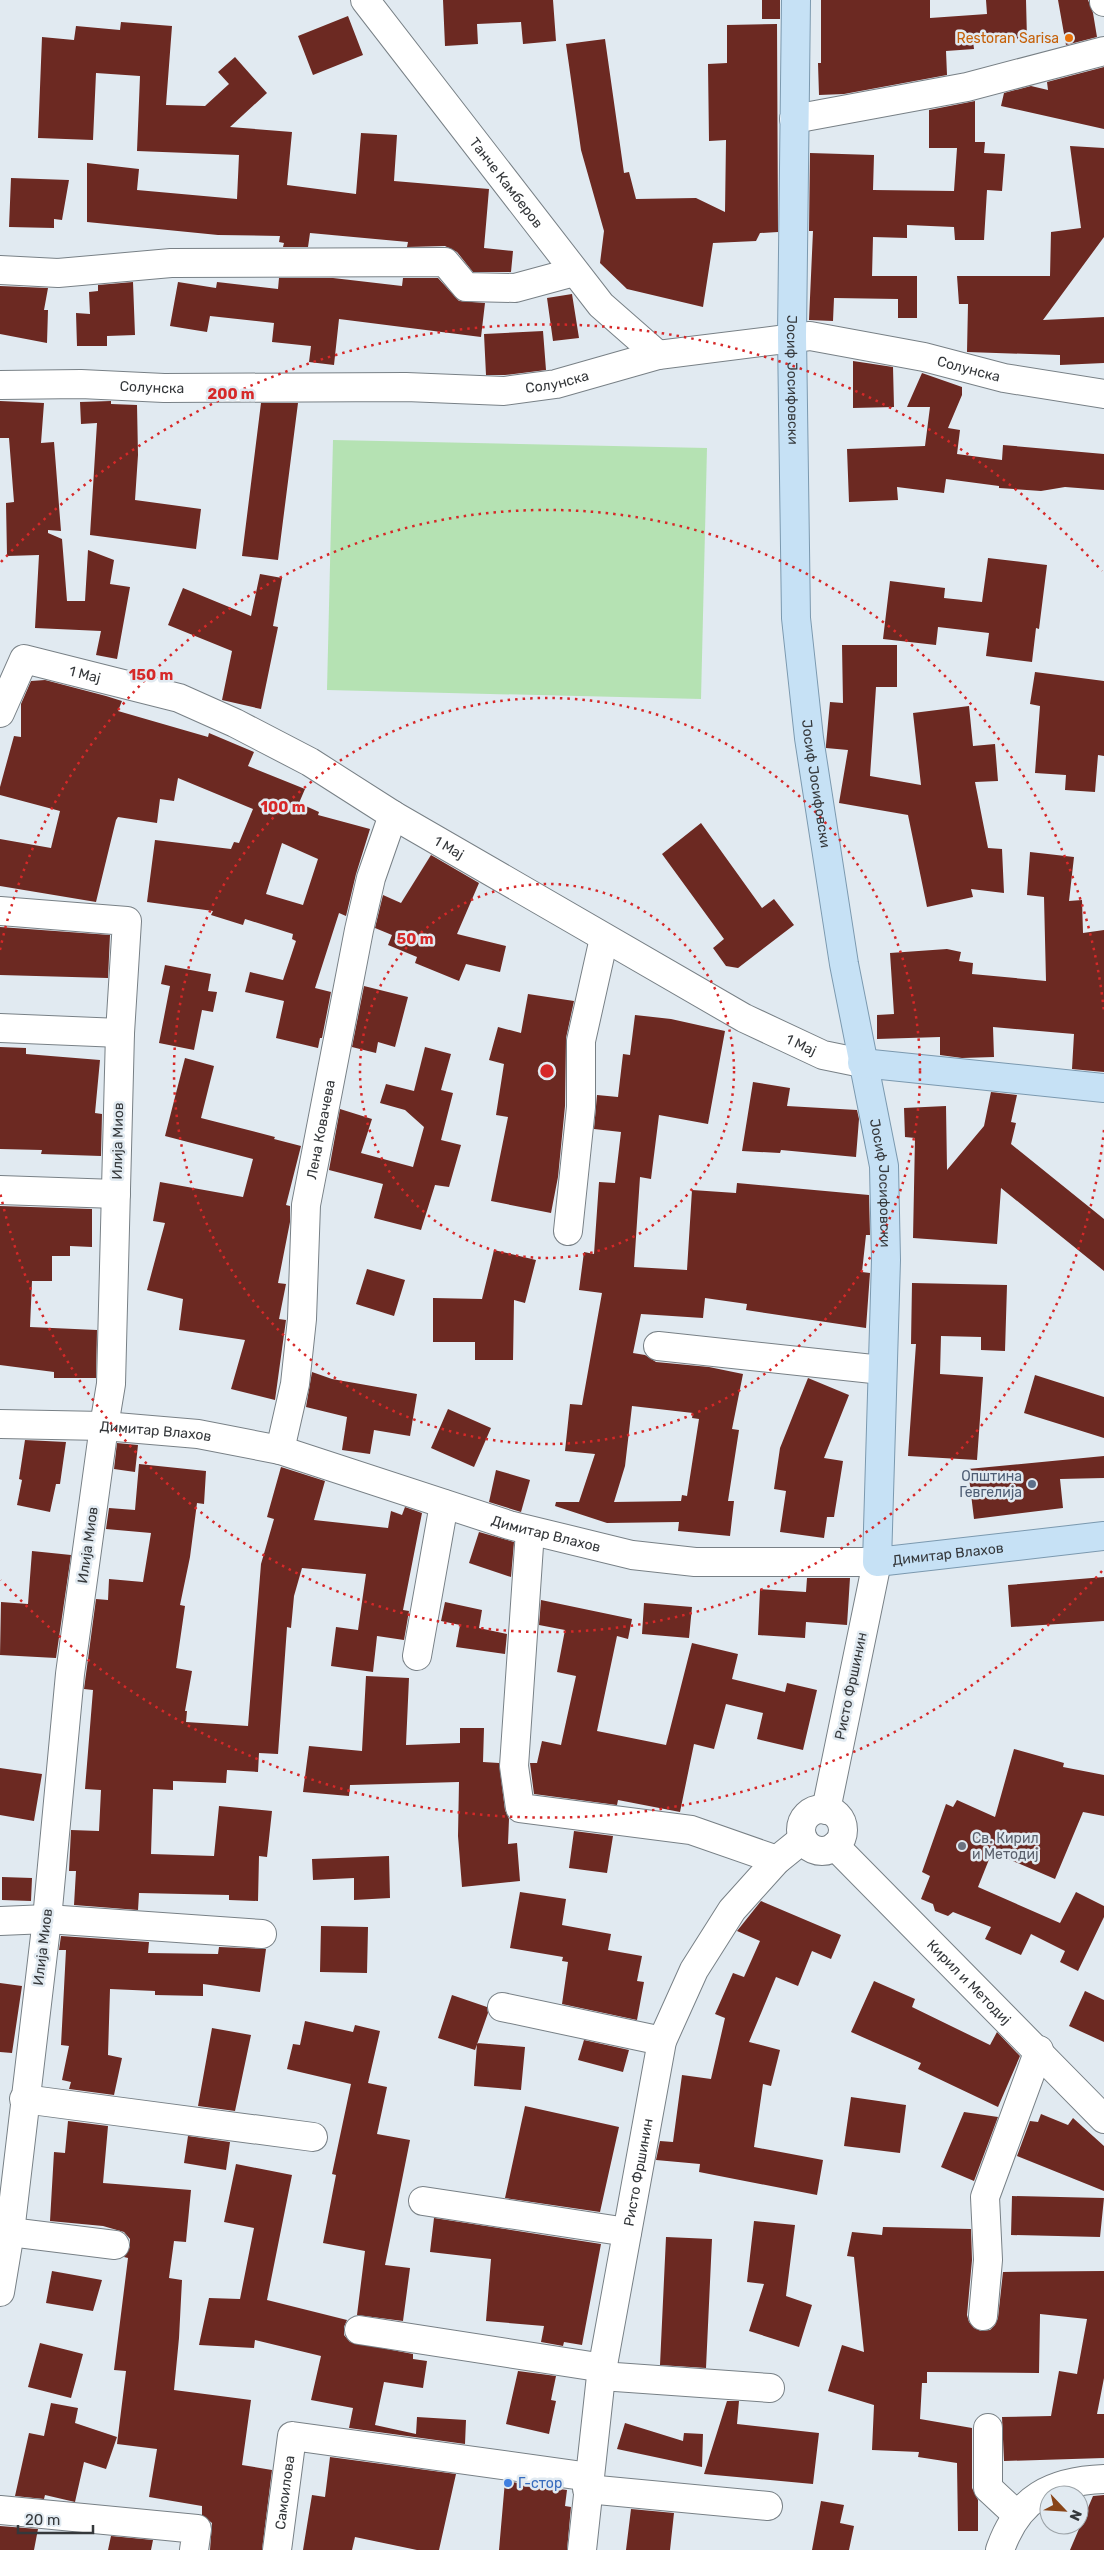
<svg xmlns="http://www.w3.org/2000/svg" width="1104" height="2550" font-family="Rubik,sans-serif">
	<style>
		.pitch { fill: #b5e2b3 }
		.building { fill: #6c2922; fill-rule: evenodd }
		.lines { fill: none; stroke-linecap: round; stroke-linejoin: round }
		.minor-casing { stroke: #788086; stroke-width: 30 }
		.major-casing { stroke: #7b99af; stroke-width: 30 }
		.minor { stroke: #fff; stroke-width: 28 }
		.major { stroke: #c6e1f5; stroke-width: 28 }
		.ring { fill: none; stroke: #d62828; stroke-width: 2.5; stroke-dasharray: 2.5 5 }
		.food-dot { fill: #e8710a; stroke: #e1eaf1; stroke-width: 2 }
		.service-dot { fill: #5c6f8a; stroke: #e1eaf1; stroke-width: 2 }
		.worship-dot { fill: #6b7280; stroke: #e1eaf1; stroke-width: 2 }
		.shop-dot { fill: #3f7fe0; stroke: #e1eaf1; stroke-width: 2 }
		.labels { text-anchor: middle; dominant-baseline: central; stroke-width: 5; stroke-linejoin: round; paint-order: stroke }
		.food-label { font-size: 14px; fill: #c56008; stroke: #e1eaf1; text-anchor: end }
		.street-label { font-size: 14px; fill: #35383b; stroke: #e1eaf1 }
		.service-label { font-size: 14px; fill: #4e5e75; stroke: #e1eaf1; text-anchor: end }
		.worship-label { font-size: 14px; fill: #5b616d; stroke: #e1eaf1; text-anchor: start }
		.shop-label { font-size: 14px; fill: #366cbe; stroke: #e1eaf1; text-anchor: start }
		.centre { fill: #d62828; stroke: #e1eaf1; stroke-width: 2.5 }
		.ring-label { font-size: 15px; text-anchor: middle; font-weight: bold; fill: #d62828; stroke: #e1eaf1; stroke-width: 5; stroke-linejoin: round; paint-order: stroke }
	</style>
	<rect width="100%" height="100%" fill="#e1eaf1"/>
	<path class="pitch" d="M333 440 707 448 701 699 327 690Z"/>
	<path class="building" d="M443 0H553L556 41 523 44 521 22 477 24 478 44 445 46Z
		M762 0H780V19H762Z
		M821 0H930V18L987 14 986 0H1026L1027 39 973 41 974 49 946 51 947 75 844 94 819 95 818 63H821Z
		M1058 0H1088L1093 13 1097 37 1066 45Z
		M348 16 363 55 313 75 298 36Z
		M121 22 172 26 166 105 205 106 229 84 218 72 235 57 267 93 230 127 292 132 287 185 356 194 361 133 397 135 394 181 489 189 484 248 513 251 511 272H473L457 252 445 246 407 247 408 242 310 233 308 247H283L284 243 279 242 280 236 218 235 87 222V163L139 169 137 190 237 199 239 155 137 151 140 76 96 73 93 140 38 138 42 37 74 40 76 26 120 30Z
		M777 24 778 232 760 233 756 241 713 243 703 307 627 289 600 263 604 231 581 150 566 44 605 39 624 173 629 172 636 199 696 198 725 212 726 140 709 141 708 64 727 63V25Z
		M1104 67V129L1001 106 1004 93 1031 86 1048 90 1047 82Z
		M975 101V142H985L984 153 1005 154 1002 191 987 190 984 240H955L954 227 907 225V238L873 237 872 276H917V318H898V299L834 298 833 321 809 320 813 231H809L810 153 874 155 873 190 954 191 957 148H929V110Z
		M1070 146 1104 148V237L1043 320 1104 317V363L1060 365V355L967 352 968 304H959L957 276H1050L1051 232 1081 228Z
		M11 178 69 180 62 220 54 219V228L9 227Z
		M279 278H333L402 286 403 278H438L459 301 485 303 481 337 339 319 334 365 309 362 311 346 272 342 274 323 210 316 207 332 170 326 178 282 216 288 217 282 278 289Z
		M133 282 135 335 107 336V346H77L76 313 90 314 89 292 98 291V285Z
		M0 286 48 288 44 310H48L47 343 0 334Z
		M572 294 579 338 553 341 547 298Z
		M543 331 546 370 505 375H486L484 334Z
		M853 361 893 367 894 407 853 408Z
		M922 373 962 387V395L948 428 960 430 957 454 1002 460 1003 445 1104 454V490L1065 487 1041 491 999 488V486L946 479 944 493 897 487 898 500 849 502 847 449 925 446 930 407H907Z
		M0 401 44 403 41 443 54 442 61 531 48 530V533L62 539 67 601H85L88 550 114 560 110 584 130 587 117 659 96 655 101 631 35 628 39 555 7 556 6 503 14 502 9 438H0Z
		M111 401V404L137 405 138 455 135 500 201 509 196 549 90 535 97 423 81 424 80 402Z
		M261 403H298L278 560 242 556Z
		M988 558 1047 565 1039 629 1036 628 1032 662 986 656 989 633 938 627 936 645 883 639 890 581 945 588 944 598 982 602Z
		M260 574 282 578 273 626 278 627 261 709 222 700 232 651 168 625 183 588 251 616Z
		M842 645H897V687H876L870 776 921 785 913 713 969 706 973 746 995 744 998 781 975 782 988 848 1002 849 1004 893 971 889 973 897 927 907 908 815 839 803 848 750 826 748V745L830 702 843 703Z
		M1035 672 1104 681V756L1098 755 1095 792 1065 790 1066 775 1035 773 1040 706 1030 704Z
		M45 680 106 696 122 701 118 711 208 737 209 733 254 752 248 766 305 789 299 803 319 812 318 815 370 829 356 874 346 916 339 913 315 988 331 992 322 1038H320L318 1048 276 1038 284 1001 245 992 250 972 283 980 296 941 292 939 293 934 245 919 243 925 211 915 213 911 147 902 155 840 231 849 234 842 239 843 253 809 178 778 174 801 160 799 157 823 118 817 116 820 96 902 0 886V839L51 848 60 811 0 795V787L14 736 21 737V704L31 681ZM282 843 318 859 303 905 266 894Z
		M701 823 762 908 774 899 794 925 738 968 726 966 713 948 724 939 662 854Z
		M1030 852 1074 857 1069 901 1082 900 1083 933 1104 930V1072L1072 1069 1074 1034 993 1027 994 1057 962 1058 940 1055V1037L877 1039V1015L894 1014 890 953 947 949 961 952 959 961 973 963 972 974 1046 981 1044 897 1027 895Z
		M431 855 479 883 457 934 506 946 500 972 466 964 459 981 415 963 417 957 388 945 392 935 375 928 383 895 401 903Z
		M0 927 110 935 108 978 0 975Z
		M165 965 211 974 208 991 217 992 213 1012 202 1010 194 1050 159 1043 170 986 161 984Z
		M364 986 408 997 395 1047 378 1042 376 1053 352 1047Z
		M528 994 574 1001 566 1038 565 1106 558 1177 551 1213 491 1201 508 1117 496 1115 504 1064 489 1060 498 1027 521 1033Z
		M635 1015 671 1019 725 1031 708 1124 659 1115 651 1179 640 1177 634 1267 687 1270 692 1190 736 1193 737 1183 869 1195 870 1235H866L862 1272 870 1273 866 1328 746 1310 747 1304 705 1298 703 1318 641 1314 633 1353 645 1355 656 1362 709 1367 743 1374 732 1429 739 1430 728 1501H734L730 1536 678 1531 679 1522 607 1523 555 1506 556 1502H579L595 1454 565 1451 570 1404 582 1405 602 1293 579 1290 584 1252 594 1254 599 1182 615 1183 621 1132 594 1129 597 1095 618 1097 623 1054 630 1055ZM632 1406 693 1413 692 1418 699 1419 687 1496 682 1495 681 1501 614 1502 625 1466Z
		M0 1047 26 1048V1054L100 1060 95 1113 102 1114 101 1156 41 1154 42 1150 0 1149Z
		M425 1047 451 1054 441 1090 453 1093 441 1140 461 1145 449 1187 435 1185 421 1230 374 1218 383 1184 329 1170 340 1109 372 1119 361 1153 413 1167 424 1127 405 1110 380 1103 386 1084 414 1091Z
		M185 1058 214 1066 201 1118 275 1137 274 1139 301 1146 286 1205 290 1206V1222L278 1283 286 1284 279 1319 286 1320 275 1400 231 1389 245 1340 179 1330 183 1299 147 1290 165 1223 153 1221 160 1182 243 1197 253 1159 165 1136Z
		M753 1082 790 1088 787 1106 857 1110 859 1119 856 1157 781 1150 780 1153 742 1151Z
		M991 1092 1017 1095 1011 1122 1016 1123 1011 1144 1104 1219V1271L1001 1188 997 1244 913 1238 915 1138 905 1137 904 1108 946 1106 947 1170 984 1126Z
		M0 1206 92 1209V1247L70 1246V1256H52V1281H32L30 1327 97 1330 96 1378H54V1372L0 1365Z
		M494 1250 536 1260 525 1303 514 1300 513 1360H475V1342H433V1298L482 1299Z
		M367 1269 405 1280 394 1316 356 1304Z
		M912 1283 1007 1285 1005 1351 981 1350V1337L941 1336 940 1374 983 1377 977 1460 908 1456 916 1344H911Z
		M312 1372 332 1379 417 1394 410 1436 374 1430 370 1454 342 1450 347 1417 306 1407Z
		M1035 1375 1104 1397V1438L1024 1413Z
		M808 1378 849 1395 824 1458 843 1461 834 1517H827L824 1538 780 1532 786 1491 774 1489 780 1448Z
		M448 1409 491 1428 474 1467 431 1448Z
		M25 1440 66 1442 60 1484H56L50 1512 17 1505 22 1480 19 1479Z
		M117 1443 138 1445 135 1472 114 1469Z
		M1104 1456V1478L1060 1479 1063 1508 974 1519 968 1469Z
		M139 1464 206 1471 204 1504 197 1503 190 1557 180 1605 185 1606 176 1668 192 1671 185 1711H187L186 1722 248 1726 261 1564 274 1519 267 1517 281 1467 325 1481 314 1520 388 1528 391 1511 402 1515 405 1507 422 1513 403 1610 409 1611 404 1640 377 1636 373 1672 331 1666 336 1627 358 1630 366 1574 302 1568 294 1596 291 1628 287 1627 278 1754 259 1753 258 1772 227 1770 226 1783 173 1781V1790L153 1789 151 1854 214 1856 219 1806 272 1811 267 1857 259 1856 258 1901 229 1900V1895L139 1893 138 1910 74 1905 76 1871H69L71 1830 99 1831 101 1790 85 1789 93 1690 84 1689 96 1599 108 1600 109 1579 143 1582 151 1533 106 1529 109 1508 135 1510Z
		M496 1470 530 1480 521 1512 489 1502Z
		M479 1532 514 1542 511 1577 469 1563Z
		M32 1551 71 1555 56 1658 0 1655 1 1602 28 1604Z
		M1104 1577V1621L1011 1627 1008 1585Z
		M807 1578H850L847 1625 806 1622 805 1638 758 1635 760 1589 806 1592Z
		M541 1600 632 1619 628 1639 617 1636 597 1731 666 1745 692 1643 738 1654 732 1679 785 1692 787 1683 817 1690 803 1750 757 1739 763 1713 726 1704 714 1749 694 1744 680 1812 618 1800 617 1805 534 1794 530 1763H537L542 1741 561 1745 576 1676 557 1672 565 1630 539 1625Z
		M445 1602 482 1610 479 1628 507 1634 505 1654 456 1647 460 1625 441 1621Z
		M644 1603 692 1607 689 1638 642 1634Z
		M366 1676 409 1678 406 1745 460 1743V1728H484L483 1762 499 1763 505 1810 509 1819 508 1844 517 1843 520 1881 462 1887 458 1836 459 1782 350 1785 349 1796 303 1792 309 1746 362 1751Z
		M1014 1749 1064 1763 1063 1767 1104 1775V1816L1083 1812 1055 1879 992 1852 978 1887 1060 1923 1076 1892 1104 1906V1917L1078 1971 1060 1962 1065 1951 1031 1934 1021 1955 985 1939 991 1927 953 1912 948 1916 935 1911 933 1904 921 1899 930 1876 922 1872 946 1804 953 1807 957 1800 995 1817Z
		M0 1768 42 1774 34 1821 0 1815Z
		M574 1831 613 1836 607 1873 569 1868Z
		M389 1856 390 1898 354 1900V1878L313 1880 312 1859Z
		M2 1877 32 1878 31 1901 2 1900Z
		M520 1892 566 1899 562 1925 611 1934 608 1950 642 1956 637 1981 644 1982 637 2020 562 2004 568 1962 562 1961 563 1957 510 1948Z
		M761 1901 841 1935 831 1959 812 1951 798 1986 776 1977 749 2042 780 2050 771 2086 763 2084 754 2147 823 2160 817 2195 699 2172 700 2164 656 2160 660 2141 673 2142 682 2075 711 2079 725 2018 715 2014 733 1973 744 1977 760 1941 737 1931Z
		M321 1926 368 1927 367 1973 320 1972Z
		M61 1936 149 1942 148 1953 218 1954 219 1947 266 1949 260 1992 203 1984V1996L155 1995V1991L110 1989 108 2055 122 2058 114 2095 69 2089 71 2082 62 2080 69 2046 61 2045 66 1950H59Z
		M874 1981 915 1999 912 2007 990 2045 997 2032 1020 2056 998 2107 918 2069 921 2063 851 2032Z
		M0 1983 22 1986 12 2053 0 2052Z
		M1085 1991 1104 2000V2042L1069 2026Z
		M452 1995 487 2007 488 2013 475 2050 438 2038Z
		M305 2021 353 2032 355 2025 380 2031 368 2083 387 2087 377 2134 410 2140 385 2265 410 2268 403 2321 357 2315 365 2251 323 2243 336 2175 332 2174 351 2084 287 2069 293 2044 300 2045Z
		M212 2028 251 2035 235 2111 198 2106Z
		M584 2040 629 2050 623 2072 578 2060Z
		M477 2043 525 2047 521 2090 474 2086Z
		M851 2097 906 2105 900 2153 844 2146Z
		M525 2106 619 2127 600 2212 505 2198Z
		M964 2112 998 2117 974 2181 941 2167Z
		M1041 2114 1068 2125 1073 2118 1104 2146V2191L1017 2156 1030 2121 1038 2122Z
		M68 2121 108 2126 103 2183 191 2190 186 2242 174 2241 169 2278 182 2280 179 2338 174 2390 251 2400 242 2465 272 2470 262 2550H210L212 2523 202 2515V2506L149 2497 157 2449 117 2444 126 2371 114 2370 128 2258 124 2257 130 2247V2239L124 2232 103 2226 50 2221 54 2152 65 2153Z
		M188 2136 230 2142 226 2170 184 2163Z
		M236 2164 292 2175 267 2300 347 2320 344 2327V2335L350 2342 413 2354V2359L427 2361 423 2388 384 2382 375 2425 416 2434 417 2417 466 2420 465 2444 349 2428 353 2408 311 2400 321 2356 255 2340 254 2348 199 2345 209 2298 240 2299 242 2289 254 2228 224 2222Z
		M1012 2196 1104 2198 1100 2237 1011 2235Z
		M434 2218 601 2244 582 2345 564 2342 563 2346 541 2342 544 2326 486 2321 491 2259 430 2252Z
		M754 2221 795 2225 786 2296 812 2305 799 2347 749 2331 764 2284 747 2282Z
		M883 2227 971 2229 972 2260 967 2315 969 2322 974 2328 981 2331 990 2330 995 2325 998 2318 1003 2272 1104 2271V2378L1097 2414H1104V2458L1004 2461 1002 2417 1051 2416 1059 2371 1077 2374 1087 2319 1040 2314 1039 2373 927 2372V2383H922L920 2419 972 2428V2488L978 2500V2531H958L957 2463 918 2457 919 2452 872 2450 874 2405 828 2391 842 2345 864 2352 854 2257 847 2256 852 2232 882 2235Z
		M666 2237 712 2239 706 2368 660 2365Z
		M52 2271 102 2280 93 2311 46 2303Z
		M40 2343 83 2354 71 2398 28 2387Z
		M518 2371 556 2376 551 2400 556 2401 549 2434 506 2424Z
		M727 2401H739L737 2424 819 2433 813 2484 704 2474Z
		M51 2403 78 2408 75 2423 117 2437 106 2469 84 2462 75 2502 45 2495 44 2499 15 2496 29 2433 44 2436Z
		M625 2423 683 2441 684 2433 703 2434 702 2467 617 2449Z
		M330 2457 456 2474 439 2550H417L355 2537 352 2550H303L312 2495 325 2497Z
		M505 2481 567 2490 565 2506 571 2507 567 2550H499Z
		M1104 2495V2550H1070L1093 2496Z
		M821 2501 844 2505 840 2523 854 2526 849 2550H812Z
		M631 2509 674 2513 670 2550H626Z
		M0 2526 38 2529 34 2550H0Z
		M111 2536 153 2540 151 2550H108Z"/>
	<g class="lines">
		<defs>
			<g id="minor">
				<path id="s1" d="M365 0 601 305 658 355"/>
				<path d="M1104 0V2"/>
				<path d="M794 119 967 87 1104 51"/>
				<path d="M0 270 58 273 171 263 445 262 466 287 515 288 574 272"/>
				<path id="s2" d="M0 385 81 384 164 388 406 387 504 391 556 384 658 355 810 336 924 357 1004 378 1104 394"/>
				<path id="s3" d="M0 713 24 659 179 698 235 723 310 762 393 815 744 1018 823 1055 862 1063"/>
				<path d="M0 911 127 921 120 1033 111 1384 104 1426 70 1674 47 1919 10 2232 0 2292"/>
				<path d="M0 1028 120 1033"/>
				<path d="M0 1190 116 1194"/>
				<path d="M568 1231 581 1107V1041L604 938"/>
				<path d="M658 1346 882 1370"/>
				<path id="s4" d="M0 1424 104 1426 198 1434 280 1450 509 1525 632 1555 695 1562H877L826 1810"/>
				<path id="s5" d="M280 1450 295 1384 302 1319 306 1205 359 930 371 878 393 815"/>
				<path d="M530 1531 514 1766 520 1808 691 1830 777 1860"/>
				<path d="M417 1656 444 1504"/>
				<circle cx="822" cy="1830" r="21"/>
				<path id="s6" d="M835 1846 1104 2119"/>
				<path d="M0 1921 47 1919 262 1934"/>
				<path d="M502 2007 662 2041"/>
				<path d="M24 2099 313 2137"/>
				<path d="M423 2201 627 2232"/>
				<path d="M10 2232 115 2245"/>
				<path d="M983 2316 988 2260 985 2197 1039 2050"/>
				<path d="M359 2330 604 2368"/>
				<path d="M601 2376 770 2388"/>
				<path d="M988 2428V2488L1017 2515"/>
				<path d="M587 2489 768 2506"/>
				<path d="M0 2510 197 2529 194 2550"/>
				<path id="s7" d="M277 2550 292 2436 590 2477"/>
				<path id="s8" d="M582 2550 601 2376 662 2041 694 1970 732 1910 777 1860 803 1839"/>
				<path d="M1000 2550C1018 2498 1051 2481 1104 2479"/>
			</g>
			<g id="major">
				<path id="s9" d="M796 0 792 336 796 618 809 738 844 964 884 1166 886 1260 877 1562 1104 1536"/>
				<path d="M862 1063 1104 1088"/>
			</g>
		</defs>
		<use href="#minor" class="minor-casing"/>
		<use href="#major" class="major-casing"/>
		<use href="#minor" class="minor"/>
		<use href="#major" class="major"/>
	</g>
	<g class="ring">
		<circle cx="547" cy="1071" r="187"/>
		<circle cx="547" cy="1071" r="373"/>
		<path d="M1104 1130A560 560 0 0 1 0 1192M0 950A560 560 0 0 1 1104 1012"/>
		<path d="M1102 1571A747 747 0 0 1 1 1580M1 562A747 747 0 0 1 1102 571"/>
	</g>
	<circle class="food-dot" cx="1069" cy="38" r="5"/>
	<circle class="service-dot" cx="1032" cy="1484" r="5"/>
	<circle class="worship-dot" cx="962" cy="1846" r="5"/>
	<circle class="shop-dot" cx="508" cy="2483" r="5"/>
	<g class="labels">
		<g class="food-label">
			<text x="1059" y="38">Restoran Sarisa</text>
		</g>
		<g class="street-label">
			<text stroke="none"><textPath href="#s1" startOffset="231">Танче Камберов</textPath></text>
			<text stroke="none"><textPath href="#s2" startOffset="978">Солунска</textPath></text>
			<text stroke="none"><textPath href="#s9" startOffset="380">Јосиф Јосифовски</textPath></text>
			<text stroke="none"><textPath href="#s2" startOffset="558">Солунска</textPath></text>
			<text stroke="none"><textPath href="#s2" startOffset="152">Солунска</textPath></text>
			<text stroke="none"><textPath href="#s3" startOffset="122">1 Мај</textPath></text>
			<text stroke="none"><textPath href="#s9" startOffset="785">Јосиф Јосифовски</textPath></text>
			<text stroke="none"><textPath href="#s3" startOffset="528">1 Мај</textPath></text>
			<text stroke="none"><textPath href="#s3" startOffset="932">1 Мај</textPath></text>
			<text stroke="none"><textPath href="#s5" startOffset="324">Лена Ковачева</textPath></text>
			<text transform="translate(118 1141) rotate(-89)">Илија Миов</text>
			<text stroke="none"><textPath href="#s9" startOffset="1190">Јосиф Јосифовски</textPath></text>
			<text stroke="none"><textPath href="#s4" startOffset="156">Димитар Влахов</textPath></text>
			<text stroke="none"><textPath href="#s4" startOffset="561">Димитар Влахов</textPath></text>
			<text transform="translate(88 1545) rotate(-82)">Илија Миов</text>
			<text stroke="none"><textPath href="#s9" startOffset="1641">Димитар Влахов</textPath></text>
			<text transform="translate(851 1686) rotate(-78)">Ристо Фршинин</text>
			<text transform="translate(43 1947) rotate(-83)">Илија Миов</text>
			<text stroke="none"><textPath href="#s6" startOffset="191">Кирил и Методиј</textPath></text>
			<text stroke="none"><textPath href="#s8" startOffset="382">Ристо Фршинин</textPath></text>
			<text stroke="none"><textPath href="#s7" startOffset="58">Самоилова</textPath></text>
		</g>
		<g class="service-label">
			<text x="1022" y="1476">Општина<tspan x="1022" dy="16">Гевгелија</tspan></text>
		</g>
		<g class="worship-label">
			<text x="972" y="1838">Св. Кирил<tspan x="972" dy="16">и Методиј</tspan></text>
		</g>
		<g class="shop-label">
			<text x="518" y="2483">Г-стор</text>
		</g>
	</g>
	<circle cx="547" cy="1071" r="8" class="centre"/>
	<g class="ring-label">
		<text x="231" y="399">200 m</text>
		<text x="151" y="680">150 m</text>
		<text x="283" y="812">100 m</text>
		<text x="415" y="944">50 m</text>
	</g>
	<g transform="translate(1064 2510) rotate(115)"><circle r="24" fill="#e1eaf1" stroke="#9ca3a8"/>
	<path d="M0-4L9 19L0 12L-9 19Z" fill="#884418"/>
	<text y="-8" font-size="14" font-weight="bold" text-anchor="middle" fill="#35383b">N</text>
	</g>
	<path d="M18 2525v8h75v-8" fill="none" stroke="#35383b" stroke-width="2.5"/>
	<text x="25" y="2525" font-size="15" fill="#35383b" stroke="#e1eaf1" stroke-width="4" paint-order="stroke">20 m</text>
</svg>
